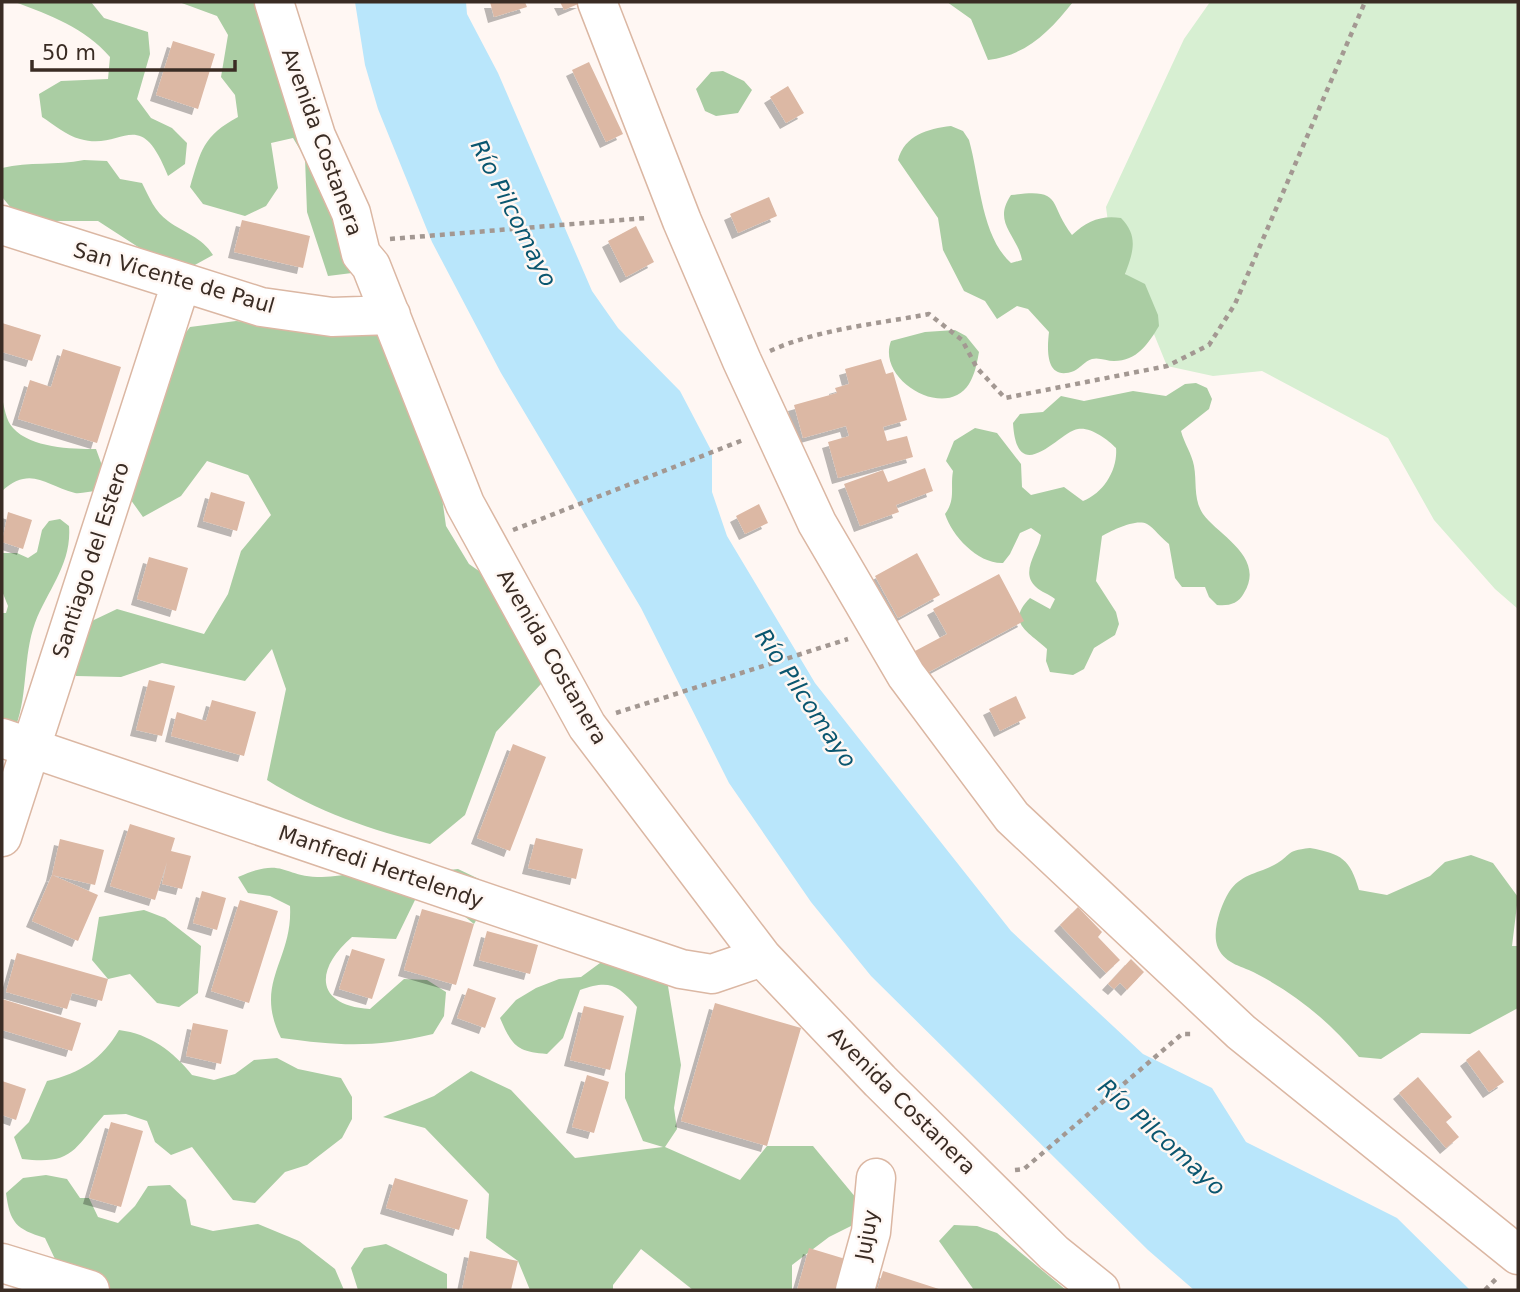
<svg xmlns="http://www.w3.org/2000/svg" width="1520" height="1292" font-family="'DejaVu Sans',sans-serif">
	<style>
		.green { fill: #d7efd2 }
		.forest { fill: #aacda3 }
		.water { fill: #b9e6fb }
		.building { fill: #dcb8a4; filter: url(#shadow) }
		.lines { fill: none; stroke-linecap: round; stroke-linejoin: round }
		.minor-casing { stroke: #dbb7a3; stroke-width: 41 }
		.path { stroke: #a39892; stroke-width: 4.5; stroke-dasharray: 5 5; stroke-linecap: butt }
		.minor { stroke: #fff; stroke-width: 38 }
		.labels { text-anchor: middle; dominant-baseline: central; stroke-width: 5; stroke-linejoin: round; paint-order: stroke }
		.street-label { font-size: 21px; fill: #3a2c24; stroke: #fff7f3 }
		.water-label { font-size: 23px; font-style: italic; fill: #0a566f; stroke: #fff7f3 }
	</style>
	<defs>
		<filter id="shadow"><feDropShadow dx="-6" dy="6" stdDeviation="0" flood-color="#0004"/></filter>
	</defs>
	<rect width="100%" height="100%" fill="#fff7f3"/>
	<path class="green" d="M1210 2H1518V609L1495 589 1434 520 1388 438 1262 371 1213 376 1167 366 1136 290 1112 253 1106 207 1184 39Z"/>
	<path class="forest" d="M15 2H91L104 18 148 32 150 54 137 99 151 118 172 128 187 143 185 164 168 176C139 103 123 152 80 139 67 136 53 124 42 117L39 94 61 81 108 79 110 57C85 28 50 15 15 2Z
		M179 2H258L352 273 328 276 307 212 305 158 293 138 271 143 278 188 266 206 245 216 203 204 190 187C201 150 203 136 238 117L235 95 221 77 228 35 217 16Z
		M947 2H1073C1049 32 1027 55 988 60L971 19Z
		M723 71 744 81 752 90 738 113 716 116 705 111 696 89 711 72Z
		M951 126 963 131 969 140C980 179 981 236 1011 263L1022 260C1017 234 992 223 1011 195 1064 188 1047 202 1072 235 1087 221 1101 215 1121 218 1139 236 1133 253 1125 274L1145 284 1158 315 1159 326C1148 344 1137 361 1114 361 1107 361 1099 357 1092 359 1085 361 1080 368 1074 371 1045 382 1047 349 1049 332L1028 309 1017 306 997 319 985 301 964 291 943 250 938 218 898 160C905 135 927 129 951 126Z
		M84 160 107 161 120 179 142 183C149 197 155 212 168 221 184 233 202 237 213 255L193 266 152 256 98 221H31L12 209 2 197V168C29 161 56 166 84 160Z
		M236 321 371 332 410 356 428 398 446 526 469 564 506 590 556 668 496 732 465 815 430 844C372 831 316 811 267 780L286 689 272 649 245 681 162 663 121 677 76 676 75 629 117 609 204 634 228 594 241 551 271 515 248 475 207 461 181 496 143 517 128 496 162 364 190 327Z
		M955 330 966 336 979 352C977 363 975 374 969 384 946 421 876 380 891 341L925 332Z
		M1196 383 1207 388 1212 399 1209 409 1181 431C1184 443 1192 454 1194 466 1197 482 1193 499 1203 514 1218 535 1266 557 1244 593 1238 604 1229 606 1217 605L1209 597 1205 587H1182L1175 578 1169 544C1162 539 1154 528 1147 524 1136 518 1111 531 1102 536L1096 581 1116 612 1119 624 1115 635 1094 648 1084 669 1073 675 1050 672 1046 661 1047 649C1029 632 1005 623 1030 598L1050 609 1055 599C1049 594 1041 592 1036 587 1019 572 1039 551 1041 535L1031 528 1020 533 1010 554 1003 563C978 564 952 536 945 514 956 499 950 488 953 471L946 461 954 441 975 428 997 433 1021 464 1022 487 1031 495 1064 487 1083 501C1104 493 1118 469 1116 448 1107 439 1091 427 1078 429 1060 431 1017 490 1013 423L1020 414 1043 412 1061 396 1084 401 1133 391 1166 396 1185 384Z
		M2 397C4 406 6 421 13 428 31 448 71 449 96 449L104 471 98 491C91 491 81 494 75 493 46 486 31 465 2 491Z
		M60 519 69 526C72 564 48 589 35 623 23 656 28 693 16 726L2 732V613H6L8 606 2 591V553H17L28 558 37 552 42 530 49 521Z
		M1310 848C1342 854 1350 859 1359 890L1387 895 1430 876 1445 862 1471 855 1493 863 1518 897 1512 946H1518V1008L1470 1034 1421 1033 1381 1059 1359 1057C1330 1022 1297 995 1257 974 1243 966 1226 965 1218 948 1211 932 1221 905 1229 892 1241 874 1257 874 1274 865 1293 855 1283 851 1310 848Z
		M393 864 413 874 458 869 479 879 488 900 474 924C456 908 440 903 415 900L396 939 352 937C315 969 314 1005 370 1009L404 979 427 980 446 992 444 1016 433 1034C374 1048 340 1046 281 1038 253 982 293 961 290 906L270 896 248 893 238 877C285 856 281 877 322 877 345 877 371 868 393 864Z
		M144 910 165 918 201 946 198 993 179 1007 157 1003 130 974 108 979 92 960 99 917Z
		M623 955 666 974 681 1065 674 1108 677 1129 665 1147 740 1180 767 1146H813L871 1216 829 1237 792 1265V1290H693L641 1249 613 1285V1290H530L518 1261 486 1238 489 1194 425 1128 383 1117 434 1096 471 1071 511 1090 575 1158 663 1147 643 1141 625 1098V1074L637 1007C617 984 609 980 580 990L563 1038 547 1054C517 1052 512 1046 500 1018L516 1000 536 988 559 979 581 977 600 963Z
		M119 1030C150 1034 173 1051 192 1075L214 1080 235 1074 254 1060 277 1058 298 1069 341 1078 352 1097V1119L342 1138 307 1165 285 1172 255 1203 233 1200 192 1147 171 1155 155 1142 147 1121 126 1114 104 1115C73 1150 73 1165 22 1159L14 1137 29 1122 47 1081C81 1073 102 1059 119 1030Z
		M46 1175 67 1179 80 1198H89L98 1217 118 1223 135 1206 148 1186 170 1185 186 1200 191 1225 213 1231 258 1224 299 1241 335 1269 344 1290H29L55 1259 45 1238C16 1229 10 1223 6 1193L23 1178Z
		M954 1225 977 1226 997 1233 1066 1290H974L939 1241Z
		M386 1244 447 1274V1290H358L351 1268 364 1248Z"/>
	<path class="water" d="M355 2H466L467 14 498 73 592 291 618 328 680 391 712 452V492L727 536 815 683 1011 931 1143 1054 1212 1088 1246 1142 1397 1218 1470 1290H1194L1148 1250 871 976 811 902 729 783 641 608 501 373 432 242 378 109 365 65Z"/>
	<path class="building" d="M490 2H525L527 7 494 17Z
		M560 2H583L564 10Z
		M173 41 215 54 198 109 156 95Z
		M589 62 623 134 606 142 572 70Z
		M788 86 804 113 786 123 770 97Z
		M769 197 777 216 738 233 730 214Z
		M242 220 310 236 303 268 234 252Z
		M636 226 654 262 626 277 608 241Z
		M2 323 41 335 32 361 2 352Z
		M63 349 121 367 97 443 18 419 30 380 51 387Z
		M881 359 886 374 893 372 907 420 883 427 887 441 907 436 913 457 838 478 828 442 849 436 846 426 803 438 794 405 837 393 835 388 849 384 845 369Z
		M925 468 933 491 896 505 899 512 860 526 844 484 883 470 888 482Z
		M211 492 245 502 237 531 203 521Z
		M759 504 768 523 745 534 736 516Z
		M8 512 32 520 23 549 2 542Z
		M917 553 940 595 898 618 875 576Z
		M149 557 188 568 176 611 137 599Z
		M999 574 1024 621 927 673 915 651 947 634 933 609Z
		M149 680 175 686 162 736 136 730Z
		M1016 696 1026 718 1000 731 989 709Z
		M212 700 256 712 244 756 171 736 177 712 206 721Z
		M513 744 546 757 510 851 477 838Z
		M130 824 175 838 171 851 191 856 182 889 162 884 167 862 155 900 110 886Z
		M536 838 583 849 576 879 528 868Z
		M60 839 104 850 95 885 52 875 98 895 78 941 32 921 52 875Z
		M202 891 226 898 217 930 193 923Z
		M240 900 278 911 249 1003 211 991Z
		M1078 907 1102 932 1098 937 1120 960 1106 973 1060 925Z
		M422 909 474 924 456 985 404 970Z
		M487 931 538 945 530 974 479 960Z
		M352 949 385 959 372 999 339 989Z
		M17 953 108 979 102 1001 72 993 67 1009 6 992Z
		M1131 959 1144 972 1127 990 1120 983 1114 989 1108 984Z
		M468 988 496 998 485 1028 457 1018Z
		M2 999 81 1023 72 1051 2 1030Z
		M715 1003 801 1028 767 1146 681 1121Z
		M584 1006 624 1016 610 1070 570 1060Z
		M193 1023 228 1030 221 1064 186 1056Z
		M1479 1050 1504 1082 1489 1092 1466 1060Z
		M587 1075 609 1082 594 1133 572 1127Z
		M1418 1077 1452 1117 1446 1122 1459 1137 1446 1148 1399 1093Z
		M2 1081 26 1089 16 1120 2 1115Z
		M111 1122 143 1131 121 1207 89 1198Z
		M395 1178 468 1200 459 1230 386 1208Z
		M809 1248 852 1261 843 1290H797Z
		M470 1251 518 1261 511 1290H462Z
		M883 1271 942 1290H877Z"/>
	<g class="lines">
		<defs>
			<path id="minor" d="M274 2 316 136 351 213 361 254 371 266 465 504 587 726 762 957 880 1081 1054 1253 1100 1290
				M597 2 682 221 742 361 817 523 906 675 1012 817 1241 1032 1518 1255
				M2 225 261 307 332 317 391 315
				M2 738 681 969 712 974 762 957
				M2 837 181 283
				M2 1263 90 1290
				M855 1290 871 1232 876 1178"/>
		</defs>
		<use href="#minor" class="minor-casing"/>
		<path class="path" d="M390 239 646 218
			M770 351C818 329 877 324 929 314L962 340 977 368 1005 398 1167 366 1209 345 1235 304 1365 2
			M513 530 743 440
			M616 713 848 639
			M1015 1170 1024 1169 1182 1034H1195
			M1485 1290 1496 1279"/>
		<use href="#minor" class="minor"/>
	</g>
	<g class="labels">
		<g class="street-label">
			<text transform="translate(322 142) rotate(70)">Avenida Costanera</text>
			<text transform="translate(174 278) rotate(16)">San Vicente de Paul</text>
			<text transform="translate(91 560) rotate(-72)">Santiago del Estero</text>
			<text transform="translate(552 657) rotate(60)">Avenida Costanera</text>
			<text transform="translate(381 867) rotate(19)">Manfredi Hertelendy</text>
			<text transform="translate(902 1101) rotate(45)">Avenida Costanera</text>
			<text transform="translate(867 1235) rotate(-80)">Jujuy</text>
		</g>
		<g class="water-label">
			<text transform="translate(514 213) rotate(63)">Río Pilcomayo</text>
			<text transform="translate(806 698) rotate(56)">Río Pilcomayo</text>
			<text transform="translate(1162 1137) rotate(42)">Río Pilcomayo</text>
		</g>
	</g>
	<rect width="1520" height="1292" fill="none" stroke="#3a2c24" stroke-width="7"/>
	<path d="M32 60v10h203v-10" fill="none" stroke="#3a2c24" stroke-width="3.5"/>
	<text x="42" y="60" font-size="21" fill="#3a2c24" stroke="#fff7f3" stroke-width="5" paint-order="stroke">50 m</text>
</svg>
